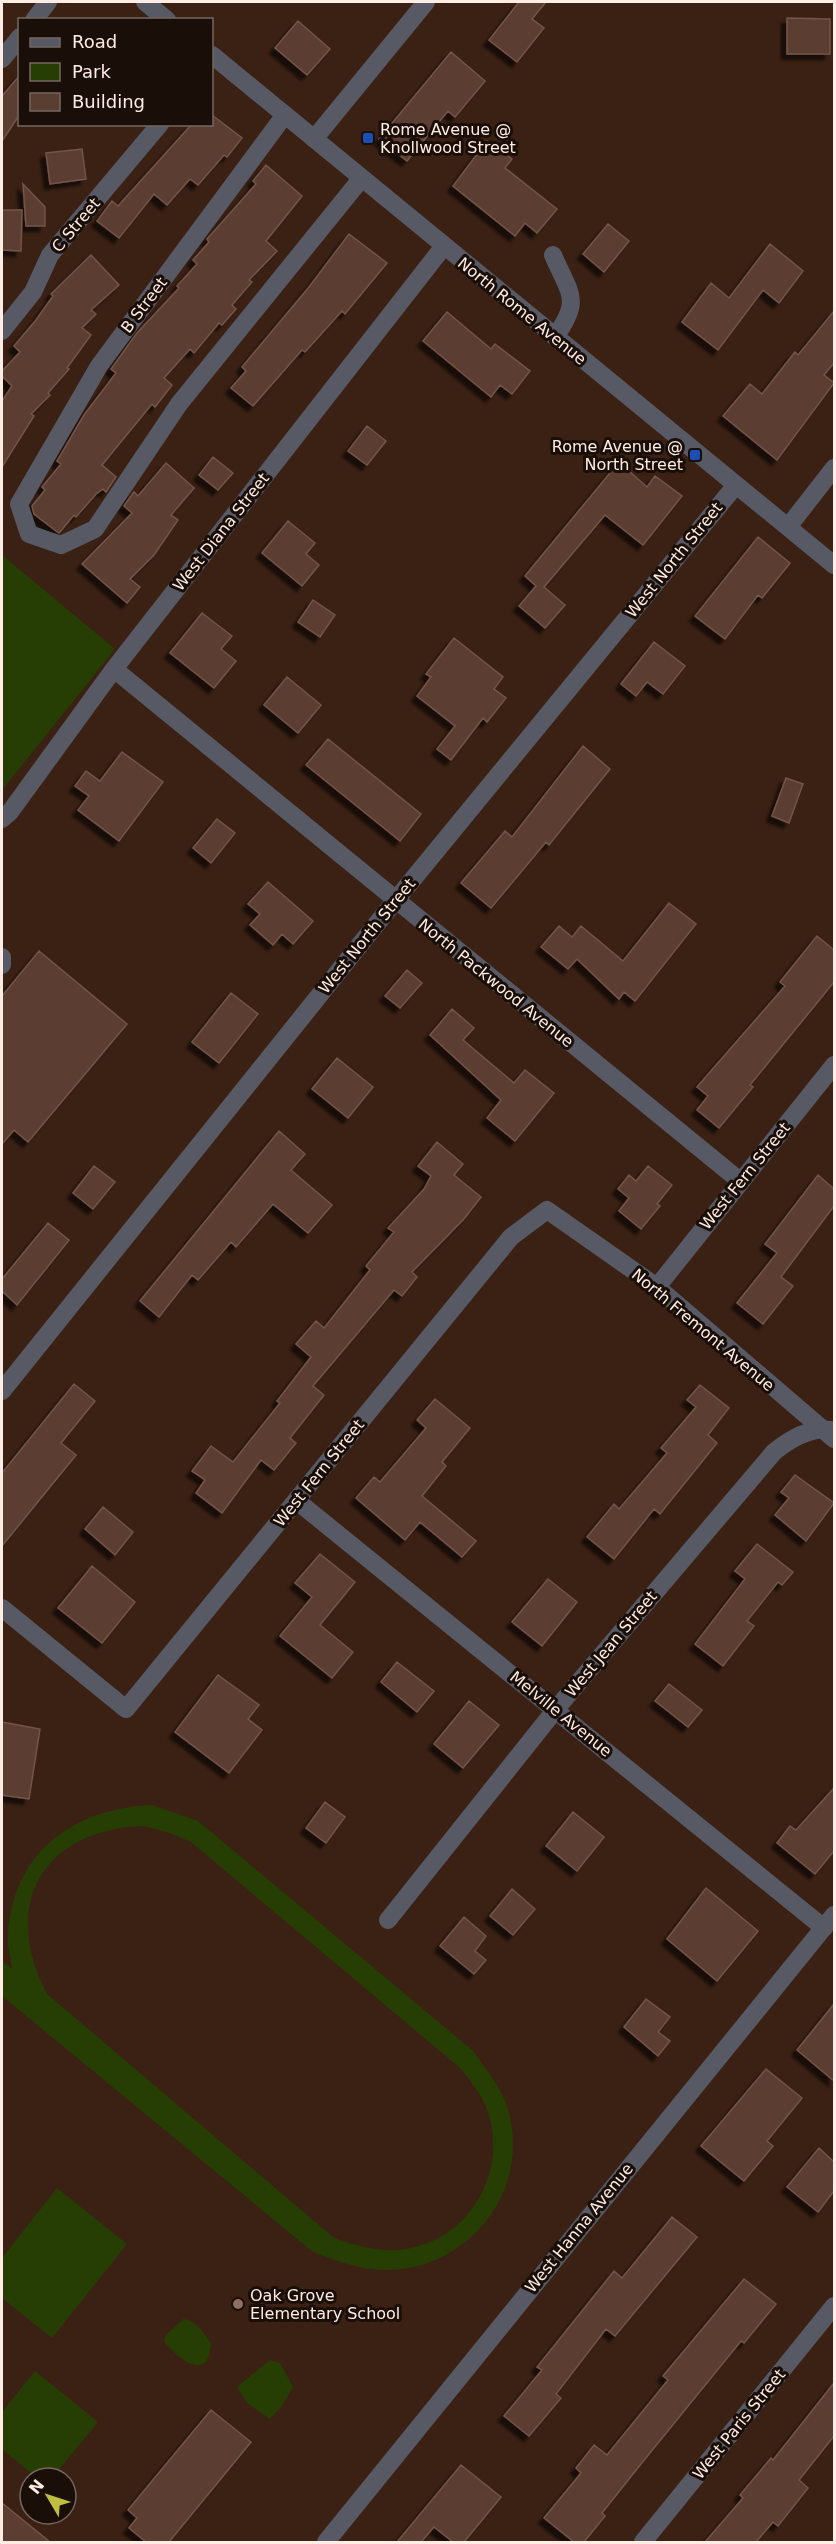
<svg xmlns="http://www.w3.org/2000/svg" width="836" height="2544" font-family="'DejaVu Sans',sans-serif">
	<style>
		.green { fill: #263e03; fill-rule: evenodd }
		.building { fill: #5b3e32; stroke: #735448; stroke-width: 1.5; filter: url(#shadow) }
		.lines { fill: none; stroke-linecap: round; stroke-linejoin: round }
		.minor { stroke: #575965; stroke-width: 18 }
		.transit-dot { fill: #1a4fb4; stroke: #190e08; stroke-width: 2 }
		.education-dot { fill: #8d6e63; stroke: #190e08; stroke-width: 2 }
		.labels { text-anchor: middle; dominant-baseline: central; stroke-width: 6; stroke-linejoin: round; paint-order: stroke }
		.poi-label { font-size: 16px; fill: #ffece4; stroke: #190e08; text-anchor: start }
		.street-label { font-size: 16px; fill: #ffece4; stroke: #190e08 }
	</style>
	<defs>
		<filter id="shadow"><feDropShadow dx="-5.5" dy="5.5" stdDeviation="1.5" flood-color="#0009"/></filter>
	</defs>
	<rect width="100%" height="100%" fill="#3b2114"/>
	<path class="green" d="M2 555 115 649 2 790Z
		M152 1805 198 1821 472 2050C487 2070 505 2092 510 2117 529 2202 456 2280 370 2269 350 2266 332 2259 313 2252L2 1996V1961L12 1969C11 1958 7 1947 8 1937 11 1854 73 1808 152 1805ZM144 1826 170 1833 191 1842 459 2067C470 2080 481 2093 487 2109 508 2166 475 2232 415 2247 388 2255 360 2247 334 2238L47 1994C0 1905 43 1829 144 1826Z
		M57 2188 127 2244 52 2338 2 2298V2258Z
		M183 2319C195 2319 205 2334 211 2343 208 2385 179 2358 164 2342L165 2336Z
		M270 2360 280 2363 293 2387 281 2407 270 2419 247 2403 237 2387Z
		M35 2371 98 2422 52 2478H37L2 2449V2412Z"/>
	<path class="building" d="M519 2H546L532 19 544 28 517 62 489 40Z
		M787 18 830 19V54H787Z
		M298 21 330 49 307 75 275 48Z
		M451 52 485 81 455 117 448 111 407 161 379 139Z
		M20 75V114L2 141V96Z
		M212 115 242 138 227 157 224 155 198 185 190 179 167 205 154 194 119 238 97 221 112 201 118 206 192 124H212Z
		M487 141 512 159 505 168 557 209 537 233 525 223 515 236 453 186Z
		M82 149 86 179 50 184 46 153Z
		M266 165 302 196 266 241 277 251 249 280 252 282 232 305 236 309 222 325 219 323 194 353 190 349 164 378 172 385 155 407 152 404 102 465 116 477 106 492 103 489 96 494 76 517 74 515 59 533 56 531 34 514 32 506 45 490 42 487 61 464 57 461 84 415 116 373 111 369 137 333 179 288 177 286 197 264 193 260 209 242 207 239 256 184 253 181Z
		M23 184 45 207V226H26Z
		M2 210H22L21 251 2 250Z
		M608 224 629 241 604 272 583 254Z
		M349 234 387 263 345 314 342 311 305 352 302 350 253 406 231 388 246 371 242 367 309 287Z
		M770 244 803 271 779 303 763 290 718 350 682 322 711 283 729 298Z
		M91 255 119 285 91 310 96 314 82 328 91 335 67 368 69 369 48 393 50 395 31 414 34 416 2 467V401L12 386 2 376V371L20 352 14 346 36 320 53 296 51 294Z
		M834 311V363L824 375 834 383 777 460 723 416 750 384 762 394 795 352 798 355Z
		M447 312 491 349 495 344 530 371 512 394 500 385 491 397 423 341Z
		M367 426 386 441 367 465 348 451Z
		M213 457 233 473 218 490 199 475Z
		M619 462 647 487 655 476 682 496 643 545 605 515 544 587 565 605 545 628 519 606 536 586 525 576Z
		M166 463 194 488 171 515 178 520 154 555 130 579 140 587 127 603 82 564 132 513 124 506 134 492 138 496Z
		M288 521 315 543 306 554 319 565 302 586 262 553Z
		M758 537 790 563 762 598 758 595 725 639 695 616Z
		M313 600 335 615 320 637 298 622Z
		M202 613 232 636 221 649 236 661 214 688 170 653Z
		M454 638 503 677 494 689 506 698 487 722 483 718 451 760 437 749 455 726 417 696 431 677 426 674Z
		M654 642 685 666 663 694 647 682 636 696 621 684Z
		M287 677 321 705 298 733 264 705Z
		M328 739 421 814 400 841 306 765Z
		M583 746 610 769 549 845 546 842 491 908 461 883 505 831 512 837Z
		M122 752 163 782 119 841 78 810 89 796 75 786 86 771 100 781Z
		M786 778 803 784 789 823 772 816Z
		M217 819 235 833 211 863 193 848Z
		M268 882 313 921 293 944 282 934 273 945 250 925 260 914 248 904Z
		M669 903 696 924 635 1001 624 992 619 999 577 959 568 969 541 947 559 926 572 937 581 926 623 961Z
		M817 936 834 950V982L750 1085 753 1087 719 1128 697 1110 708 1096 697 1087 785 986 780 982Z
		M39 951 127 1024 28 1142 14 1130 2 1144V996Z
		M407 970 422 983 400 1008 385 996Z
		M231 993 258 1014 219 1063 192 1042Z
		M452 1009 474 1028 463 1040 514 1083 525 1070 554 1093 515 1141 487 1118 501 1100 430 1035Z
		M337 1058 373 1087 348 1118 312 1089Z
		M279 1131 305 1154 291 1170 332 1205 308 1233 273 1204 236 1247 231 1242 198 1280 192 1275 159 1317 140 1301Z
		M437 1142 463 1164 454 1175 481 1197 463 1220 412 1272 417 1277 402 1296 394 1290 313 1386 324 1395 290 1438 296 1443 274 1470 261 1460 222 1513 196 1493 205 1480 192 1471 211 1446 233 1462 280 1403 277 1401 311 1357 296 1344 316 1321 324 1328 370 1270 366 1266 394 1232 388 1228 424 1189 431 1176 418 1166Z
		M94 1166 115 1182 93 1209 73 1193Z
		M648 1166 672 1185 657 1204 660 1206 641 1229 619 1211 629 1198 618 1189 629 1175 636 1181Z
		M818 1175 834 1189V1206L781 1277 793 1286 763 1324 737 1303 777 1253 765 1244Z
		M48 1223 69 1240 17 1305 2 1291V1279Z
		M74 1384 95 1401 61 1443 76 1455 2 1546V1473Z
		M700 1385 729 1408 708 1435 717 1443 660 1514 654 1509 614 1559 587 1537 614 1504 619 1509 667 1453 661 1448 696 1407 687 1400Z
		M435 1399 470 1428 442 1462 446 1466 422 1496 476 1541 462 1557 420 1522 405 1540 356 1498 374 1477 380 1482 426 1428 417 1420Z
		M795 1475 834 1503 806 1541 775 1515 789 1498 781 1492Z
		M103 1507 133 1532 115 1555 85 1529Z
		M757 1544 793 1572 782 1585 778 1582 747 1621 754 1626 723 1666 695 1644 745 1579 735 1571Z
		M320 1554 355 1582 320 1625 353 1652 332 1678 280 1636 312 1597 295 1583Z
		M92 1566 135 1602 102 1643 58 1608Z
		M548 1579 577 1602 542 1646 512 1622Z
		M397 1662 434 1691 417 1712 381 1682Z
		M218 1675 259 1705 248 1719 262 1730 229 1773 175 1732Z
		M669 1684 702 1710 688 1727 655 1701Z
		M469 1701 499 1725 463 1768 434 1744Z
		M2 1722 40 1729 29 1799 2 1795Z
		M834 1788V1851L815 1874 777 1843 790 1826 796 1830Z
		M325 1802 345 1817 326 1843 306 1828Z
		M573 1812 604 1837 577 1871 546 1846Z
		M706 1888 758 1931 717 1981 667 1939Z
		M512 1889 535 1909 513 1935 490 1916Z
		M464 1917 486 1936 475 1951 486 1960 474 1974 440 1946Z
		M646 1999 670 2017 658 2032 670 2041 658 2056 624 2027Z
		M834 2004V2081L797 2050Z
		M766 2069 802 2098 767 2141 773 2146 744 2181 701 2146Z
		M819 2148 834 2162V2191L818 2212 787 2187Z
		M672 2217 697 2237 615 2336 606 2329 556 2394 561 2398 529 2436 504 2416 542 2370 537 2367 614 2271 622 2278Z
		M744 2279 776 2304 744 2343 741 2341 641 2464 602 2513 605 2516 584 2542H574L544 2518 581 2473 576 2468 594 2445 607 2455 668 2380 663 2376Z
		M834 2383V2436L799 2480 808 2488 778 2526 773 2522 756 2542H705L743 2498 740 2495 771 2458 773 2460Z
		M211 2410 251 2442 169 2542H146L129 2528 137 2518 128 2510Z
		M461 2465 501 2497 464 2542H453L434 2527 421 2542H397Z
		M2 2503 50 2542H2Z"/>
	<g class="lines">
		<path class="minor" d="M145 2 167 20
			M34 20 48 2
			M212 55 834 565
			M2 59 20 37
			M284 116 99 366 19 504 29 534 61 545 95 529 179 404 361 179
			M314 139 426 2
			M553 255C570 295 582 299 555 337
			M2 331 33 292 50 255 160 124
			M788 527 834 468
			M114 669 740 1181
			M2 819 10 812 114 669 444 246
			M2 957V965
			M657 1287 834 1065
			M2 1391 395 901 736 485
			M297 1501 824 1928
			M2 1608 126 1709 511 1237 547 1210 657 1287 834 1439
			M388 1920 556 1709 774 1452C789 1440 809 1427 830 1430
			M326 2542 834 1915
			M643 2542 834 2306"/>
	</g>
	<g class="transit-dot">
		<rect x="362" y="132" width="12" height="12" rx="3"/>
		<rect x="689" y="449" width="12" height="12" rx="3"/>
	</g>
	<circle class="education-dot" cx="238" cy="2304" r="6"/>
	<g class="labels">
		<g class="poi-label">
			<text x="380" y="129">Rome Avenue @<tspan x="380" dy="18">Knollwood Street</tspan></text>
			<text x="683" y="446" text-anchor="end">Rome Avenue @<tspan x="683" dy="18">North Street</tspan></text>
			<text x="250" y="2295">Oak Grove<tspan x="250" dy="18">Elementary School</tspan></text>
		</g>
		<g class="street-label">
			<text transform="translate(76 225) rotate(-50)">C Street</text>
			<text transform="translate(144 305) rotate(-53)">B Street</text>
			<text transform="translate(522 311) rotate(39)">North Rome Avenue</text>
			<text transform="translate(221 532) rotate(-52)">West Diana Street</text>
			<text transform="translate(674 560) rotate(-51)">West North Street</text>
			<text transform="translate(367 936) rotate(-51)">West North Street</text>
			<text transform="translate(496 983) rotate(39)">North Packwood Avenue</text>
			<text transform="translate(745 1176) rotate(-51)">West Fern Street</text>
			<text transform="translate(703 1330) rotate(40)">North Fremont Avenue</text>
			<text transform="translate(319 1473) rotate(-51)">West Fern Street</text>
			<text transform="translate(611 1644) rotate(-50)">West Jean Street</text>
			<text transform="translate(561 1714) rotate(39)">Melville Avenue</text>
			<text transform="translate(579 2228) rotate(-51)">West Hanna Avenue</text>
			<text transform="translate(739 2424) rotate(-51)">West Paris Street</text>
		</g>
	</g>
	<rect width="836" height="2544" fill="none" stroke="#ffece4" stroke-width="6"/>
	<rect x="18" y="18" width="195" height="108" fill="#190e08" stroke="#756760" stroke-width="1.5"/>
	<rect x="30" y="38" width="30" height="9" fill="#575965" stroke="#756760" stroke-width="1.5"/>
	<text x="72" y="48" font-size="18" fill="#ffece4">Road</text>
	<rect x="30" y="63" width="30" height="18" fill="#263e03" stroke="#756760" stroke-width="1.5"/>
	<text x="72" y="78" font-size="18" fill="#ffece4">Park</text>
	<rect x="30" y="93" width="30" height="18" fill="#5b3e32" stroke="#756760" stroke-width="1.5"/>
	<text x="72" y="108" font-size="18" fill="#ffece4">Building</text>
	<g transform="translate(48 2496) rotate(309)"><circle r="28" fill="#190e08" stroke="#756760" stroke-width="1.5"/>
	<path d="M0-4.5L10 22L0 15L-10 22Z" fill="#c0be40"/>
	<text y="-9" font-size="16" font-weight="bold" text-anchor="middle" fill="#ffece4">N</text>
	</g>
</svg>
